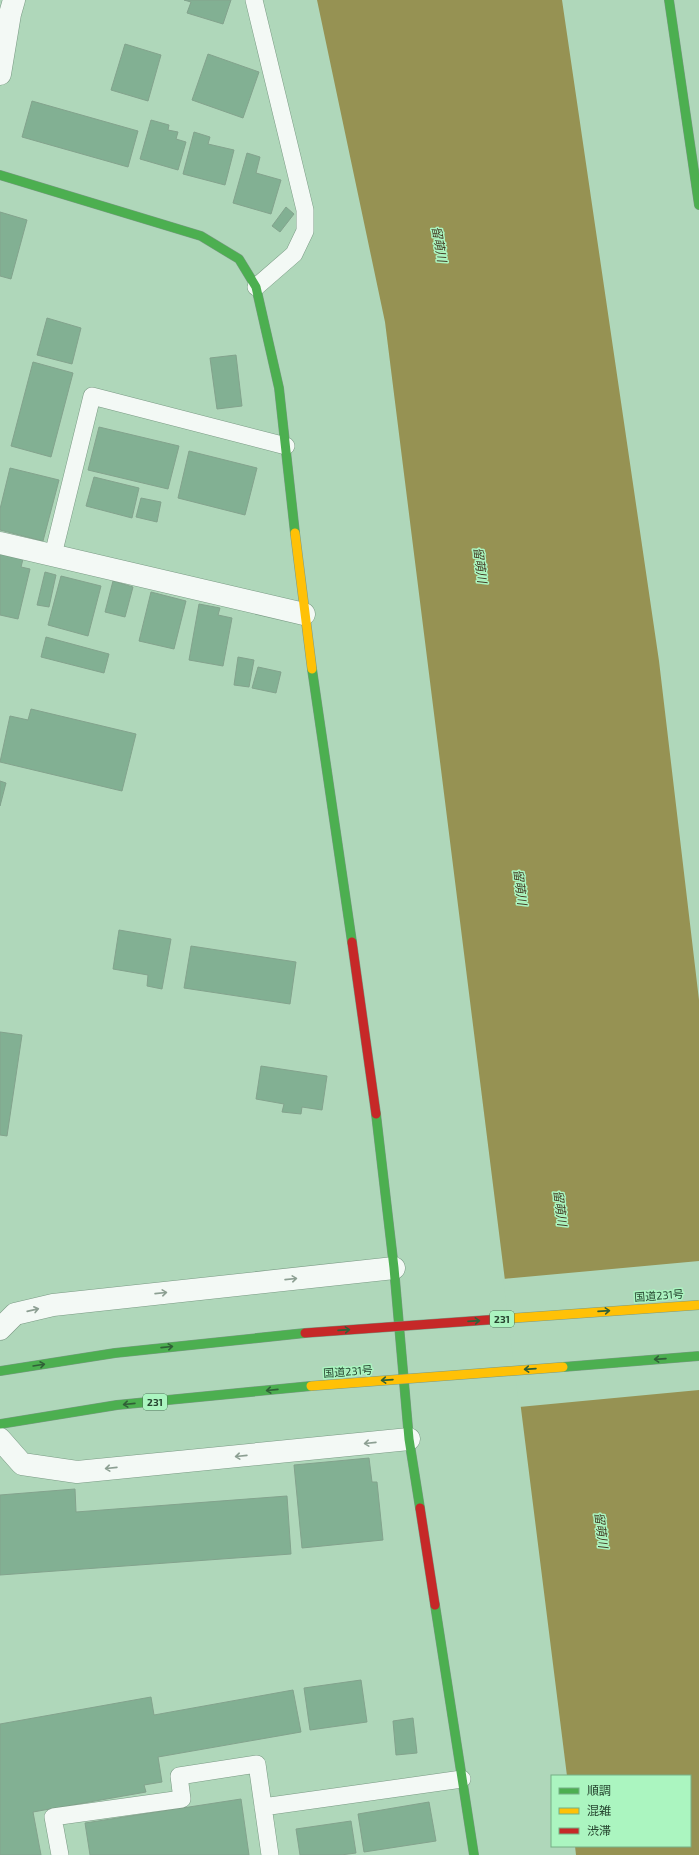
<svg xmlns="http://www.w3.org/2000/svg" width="699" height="1855" font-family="'Exo 2','Noto Sans JP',sans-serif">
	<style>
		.water { fill: #969253 }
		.pier { fill: #afd7ba }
		.building { fill: #82b093; stroke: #83a38d }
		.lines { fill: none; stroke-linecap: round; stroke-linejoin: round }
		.lane-casing { stroke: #7a9a84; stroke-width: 18 }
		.street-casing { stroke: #7a9a84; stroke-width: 23 }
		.fast-casing { stroke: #7a9a84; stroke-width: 10 }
		.slow-casing { stroke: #7a9a84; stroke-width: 10 }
		.jam-casing { stroke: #7a9a84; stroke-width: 10 }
		.lane { stroke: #f3f9f5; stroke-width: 17 }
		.street { stroke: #f3f9f5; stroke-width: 22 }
		.fast { stroke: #4caf50; stroke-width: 9 }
		.slow { stroke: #ffc107; stroke-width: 9 }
		.jam { stroke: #c62828; stroke-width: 9 }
		.fast-bridge-casing { stroke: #7a9a84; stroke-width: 10; stroke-linecap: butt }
		.slow-bridge-casing { stroke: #7a9a84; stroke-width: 10; stroke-linecap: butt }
		.jam-bridge-casing { stroke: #7a9a84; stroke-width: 10; stroke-linecap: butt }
		.fast-bridge { stroke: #4caf50; stroke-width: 9 }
		.slow-bridge { stroke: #ffc107; stroke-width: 9 }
		.jam-bridge { stroke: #c62828; stroke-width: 9 }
		.oneway { stroke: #8c9f92 }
		.oneway2 { stroke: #306037 }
		.labels { text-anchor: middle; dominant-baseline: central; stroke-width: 3; stroke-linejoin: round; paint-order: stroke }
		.shield { fill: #abf5c0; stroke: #4e7a5a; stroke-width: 1 }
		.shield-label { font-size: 10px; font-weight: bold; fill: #26452f }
		.street-label { font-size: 11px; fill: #26452f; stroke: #abf5c0 }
		.water-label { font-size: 12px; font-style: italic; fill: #463e26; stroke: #abf5c0 }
	</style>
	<rect width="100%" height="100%" fill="#afd7ba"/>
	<path class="water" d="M317 0H562L659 661 699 1000V1855H576L575 1846H690V1776H567L385 322Z"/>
	<path class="pier" d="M699 1261V1390L519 1407 503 1279Z"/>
	<path class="building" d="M184 0H231L223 24 187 13 191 2Z
		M125 44 161 55 148 101 111 90Z
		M208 54 259 72 243 118 192 100Z
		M32 101 138 131 128 167 22 137Z
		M151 120 169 125 168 130 178 132 176 139 186 142 178 170 140 159Z
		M194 132 210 137 208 144 234 150 225 185 183 174Z
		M247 153 260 157 256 173 281 180 271 214 233 203Z
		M286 207 294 214 280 232 272 226Z
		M0 212 27 220 11 279 0 276Z
		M47 318 81 328 72 364 37 355Z
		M236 355 242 406 217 409 210 358Z
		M33 362 73 373 51 457 11 446Z
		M99 427 179 446 168 489 88 470Z
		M189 451 257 468 245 515 178 498Z
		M10 468 59 480 43 541 0 530V509Z
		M94 477 139 488 132 518 86 506Z
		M141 498 161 502 157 522 136 517Z
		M0 553 23 559 21 567 30 569 18 619 0 615Z
		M45 572 56 575 49 607 37 605Z
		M61 576 101 586 88 636 48 625Z
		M113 581 133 587 125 617 105 612Z
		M151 592 186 601 174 649 139 641Z
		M199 604 220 608 218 615 232 618 223 666 189 660Z
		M46 637 109 654 104 673 41 657Z
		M238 657 254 660 249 687 234 685Z
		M258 667 281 672 276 693 252 688Z
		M31 709 136 734 122 791 0 762 10 716 28 720Z
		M0 781 6 783 0 806Z
		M119 930 171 939 162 989 147 986 148 975 113 969Z
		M191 946 296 962 290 1004 184 988Z
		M0 1032 22 1035 7 1136 0 1135Z
		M261 1066 327 1076 322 1110 302 1107 301 1114 282 1112 284 1104 256 1099Z
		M369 1458 372 1482H377L383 1540 302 1548 294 1465Z
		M75 1489 76 1512 287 1496 291 1554 0 1575V1495Z
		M361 1680 367 1722 310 1730 304 1688Z
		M293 1690 301 1732 158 1757 162 1782 144 1785 146 1792 33 1812 41 1855H0V1724L151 1697 154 1715Z
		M413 1718 417 1753 396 1755 393 1721Z
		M241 1799 249 1855H90L85 1823Z
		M429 1802 436 1841 364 1852 358 1814Z
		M351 1821 356 1853 341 1855H300L296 1829Z"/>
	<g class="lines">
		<defs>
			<path id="lane" d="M254 0 305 210V231L294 254 256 287
				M53 555 92 396 286 446
				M263 1807 462 1779
				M60 1855 53 1817 182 1799 179 1776 257 1764 270 1855"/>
			<path id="street" d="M0 74 10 14 14 0
				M0 543 304 614
				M0 1329 15 1314 53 1305 394 1268
				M0 1439 22 1464 77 1472 409 1439"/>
			<path id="fast" d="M669 0 699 205
				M0 175 201 236 239 259 256 287 279 388 295 533
				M312 669 352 942
				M376 1114 394 1268 409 1439 420 1508
				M0 1371 115 1353 305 1333
				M0 1424 117 1405 311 1386
				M435 1605 474 1855"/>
			<path id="slow" d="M295 533 312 669"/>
			<path id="jam" d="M352 942 376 1114
				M420 1508 435 1605"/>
		</defs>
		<use href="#lane" class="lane-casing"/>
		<use href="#street" class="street-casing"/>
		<use href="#fast" class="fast-casing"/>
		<use href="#slow" class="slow-casing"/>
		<use href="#jam" class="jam-casing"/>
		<use href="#lane" class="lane"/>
		<use href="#street" class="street"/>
		<use href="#fast" class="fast"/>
		<use href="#slow" class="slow"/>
		<use href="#jam" class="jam"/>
		<defs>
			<path id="fast-bridge" d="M563 1367 699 1356"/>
			<path id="slow-bridge" d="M501 1319 699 1305
				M311 1386 563 1367"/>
			<path id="jam-bridge" d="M305 1333 501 1319"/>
		</defs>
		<use href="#fast-bridge" class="fast-bridge-casing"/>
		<use href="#slow-bridge" class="slow-bridge-casing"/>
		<use href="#jam-bridge" class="jam-bridge-casing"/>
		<use href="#fast-bridge" class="fast-bridge"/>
		<use href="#slow-bridge" class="slow-bridge"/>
		<use href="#jam-bridge" class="jam-bridge"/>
	</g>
	<defs><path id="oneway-shaft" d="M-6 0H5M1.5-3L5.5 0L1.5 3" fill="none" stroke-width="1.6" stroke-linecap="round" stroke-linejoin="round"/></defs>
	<g class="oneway">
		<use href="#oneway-shaft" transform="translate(291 1279) rotate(-6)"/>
		<use href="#oneway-shaft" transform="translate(161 1293) rotate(-6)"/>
		<use href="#oneway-shaft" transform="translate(33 1310) rotate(-13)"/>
		<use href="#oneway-shaft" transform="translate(370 1443) rotate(174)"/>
		<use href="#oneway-shaft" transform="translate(241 1456) rotate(174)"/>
		<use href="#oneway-shaft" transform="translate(111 1468) rotate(174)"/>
	</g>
	<g class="oneway2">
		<use href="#oneway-shaft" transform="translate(604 1311) rotate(-4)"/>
		<use href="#oneway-shaft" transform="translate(474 1321) rotate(-4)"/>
		<use href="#oneway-shaft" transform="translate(344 1330) rotate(-4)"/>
		<use href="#oneway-shaft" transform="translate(167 1347) rotate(-6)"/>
		<use href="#oneway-shaft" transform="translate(660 1359) rotate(176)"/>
		<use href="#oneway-shaft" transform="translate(39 1365) rotate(-9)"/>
		<use href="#oneway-shaft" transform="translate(530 1369) rotate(176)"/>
		<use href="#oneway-shaft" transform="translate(387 1380) rotate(176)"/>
		<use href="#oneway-shaft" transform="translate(272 1390) rotate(174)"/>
		<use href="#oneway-shaft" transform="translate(129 1404) rotate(174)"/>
	</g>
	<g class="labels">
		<g class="shield">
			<rect x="490" y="1311" width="24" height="16" rx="3"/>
			<rect x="143" y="1394" width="24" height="16" rx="3"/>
		</g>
		<g class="shield-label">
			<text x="502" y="1319">231</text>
			<text x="155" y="1402">231</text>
		</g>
		<g class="street-label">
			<text transform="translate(659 1295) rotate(-4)">国道231号</text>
			<text transform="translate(348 1371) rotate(-4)">国道231号</text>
		</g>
		<g class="water-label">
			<text transform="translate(440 244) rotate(80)">留萌川</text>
			<text transform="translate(481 565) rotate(83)">留萌川</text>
			<text transform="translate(521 887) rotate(83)">留萌川</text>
			<text transform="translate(561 1208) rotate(83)">留萌川</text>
			<text transform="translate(602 1530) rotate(83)">留萌川</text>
		</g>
	</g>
	<rect x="551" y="1775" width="140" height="72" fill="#abf5c0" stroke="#76af86"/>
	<rect x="559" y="1788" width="20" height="6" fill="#4caf50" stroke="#76af86"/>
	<text x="587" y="1795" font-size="12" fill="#26452f">順調</text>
	<rect x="559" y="1808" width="20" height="6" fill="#ffc107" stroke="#76af86"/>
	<text x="587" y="1815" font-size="12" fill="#26452f">混雑</text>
	<rect x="559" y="1828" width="20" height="6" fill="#c62828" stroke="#76af86"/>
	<text x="587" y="1835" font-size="12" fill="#26452f">渋滞</text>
</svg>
